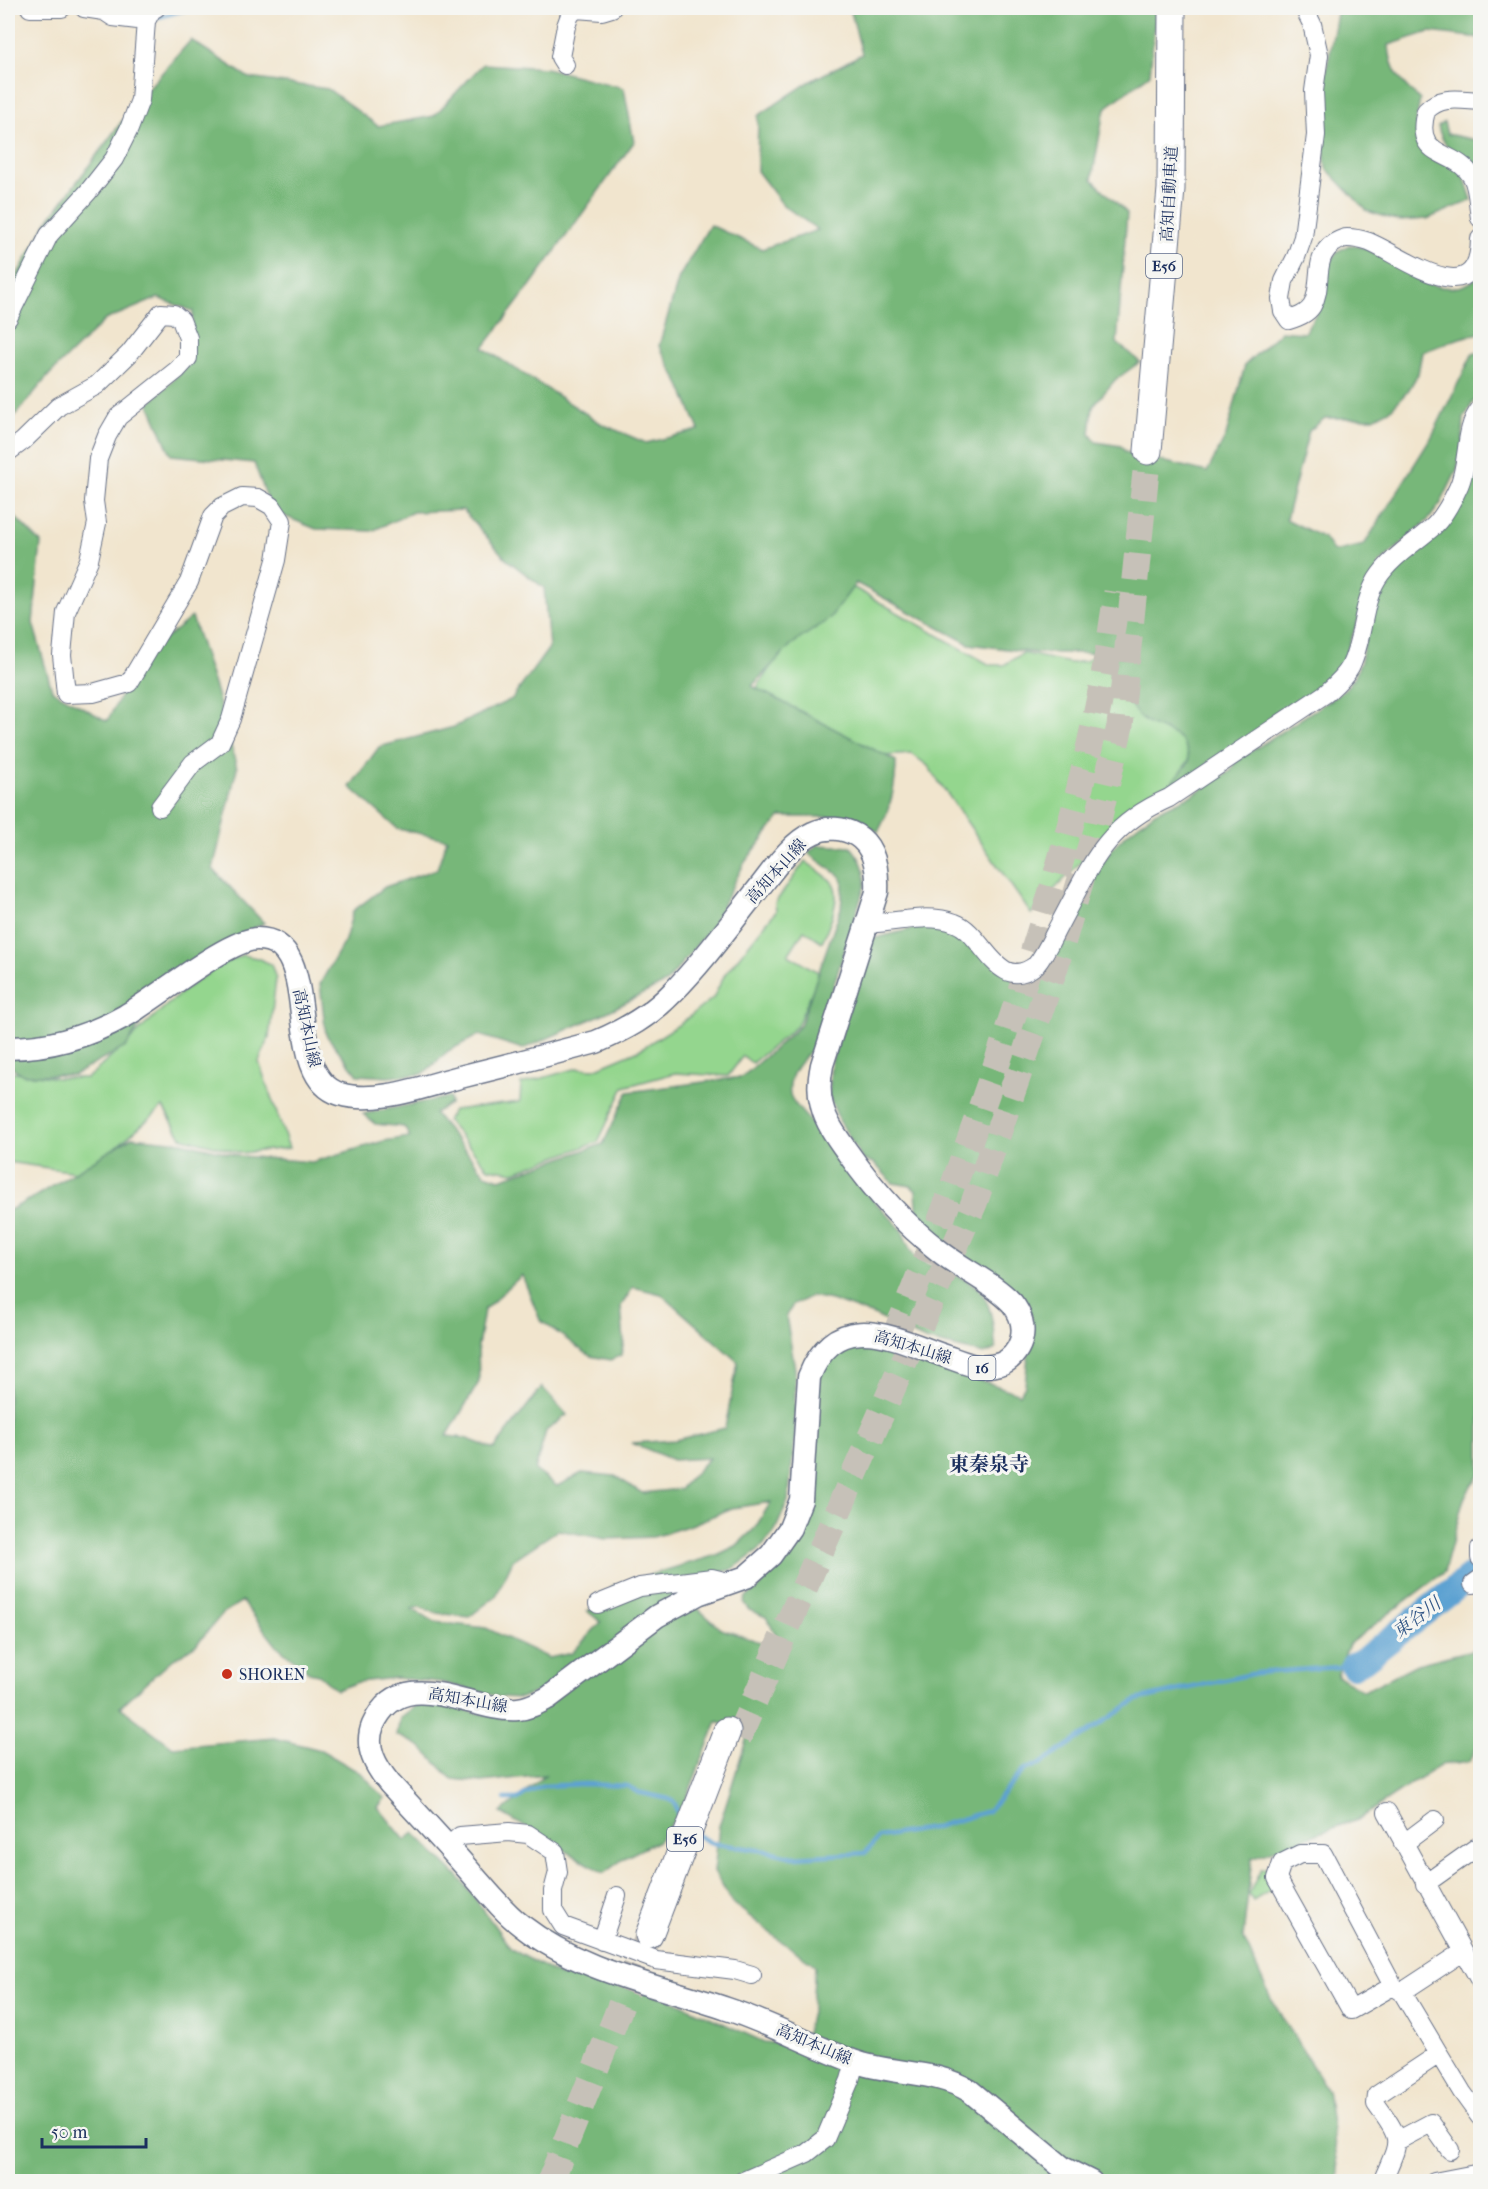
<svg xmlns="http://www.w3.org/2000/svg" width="1488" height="2189" font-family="'IM FELL French Canon','Noto Serif JP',serif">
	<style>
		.green { fill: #94d68e; stroke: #588276; stroke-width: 1.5 }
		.forest { fill: #77b779; stroke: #49736c; stroke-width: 1.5; fill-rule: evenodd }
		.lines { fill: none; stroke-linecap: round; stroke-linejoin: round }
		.stream { stroke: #5da2d2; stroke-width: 4.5 }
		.river { stroke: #5da2d2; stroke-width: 26 }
		.highway-tunnel { stroke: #c6c1b8; stroke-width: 27; stroke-dasharray: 27 14; stroke-linecap: butt }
		.minor-casing { stroke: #666f85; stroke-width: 20 }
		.major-casing { stroke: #666f85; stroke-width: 25 }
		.highway-casing { stroke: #666f85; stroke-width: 29 }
		.minor { stroke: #fff; stroke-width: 18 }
		.major { stroke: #fff; stroke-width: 22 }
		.highway { stroke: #fff; stroke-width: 27 }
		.poi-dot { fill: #c8321e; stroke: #f6f6f2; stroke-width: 2 }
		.labels { text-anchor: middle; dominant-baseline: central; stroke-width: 6; stroke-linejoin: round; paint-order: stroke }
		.shield { fill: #f6f6f2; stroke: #5d6b8a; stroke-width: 1.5 }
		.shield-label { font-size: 15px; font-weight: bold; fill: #1b2f5e }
		.street-label { font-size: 16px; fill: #1b2f5e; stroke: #f6f6f2 }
		.poi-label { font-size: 16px; fill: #1b2f5e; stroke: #f6f6f2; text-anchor: start }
		.water-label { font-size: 18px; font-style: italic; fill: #325787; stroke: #f6f6f2 }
		.quarter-label { font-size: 20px; font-weight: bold; fill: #1b2f5e; stroke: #f6f6f2 }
	</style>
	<rect width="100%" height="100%" fill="#f6f6f2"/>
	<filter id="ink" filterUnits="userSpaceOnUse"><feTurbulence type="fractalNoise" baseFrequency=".0167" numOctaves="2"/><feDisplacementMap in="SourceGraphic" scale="12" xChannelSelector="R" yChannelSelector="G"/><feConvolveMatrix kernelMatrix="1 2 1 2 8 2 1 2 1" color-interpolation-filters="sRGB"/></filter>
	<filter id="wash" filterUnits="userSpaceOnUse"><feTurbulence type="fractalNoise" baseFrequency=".008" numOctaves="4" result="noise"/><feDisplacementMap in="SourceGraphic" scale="24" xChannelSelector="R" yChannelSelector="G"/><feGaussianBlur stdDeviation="1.35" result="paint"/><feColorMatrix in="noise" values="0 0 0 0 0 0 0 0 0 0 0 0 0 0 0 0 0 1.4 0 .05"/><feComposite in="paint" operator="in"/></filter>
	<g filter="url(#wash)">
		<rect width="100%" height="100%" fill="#f1e5ce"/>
		<path class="green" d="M851 586 990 665H1004L1023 653 1070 663 1086 661 1107 645 1121 668 1120 697 1159 727 1184 739 1191 758 1166 790 1126 814 1031 914 928 766 912 754 870 757 752 695 789 638Z
			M805 861C814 868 825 874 832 882 843 894 828 929 822 942L804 930 788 955 820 973 797 1026 752 1063 743 1056 728 1076 675 1073 624 1087 598 1142 514 1172 488 1168 447 1121 453 1110 520 1102 521 1084 578 1068 594 1069 639 1050 680 1024 713 998 725 974 776 911 775 903Z
			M242 955 257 958 271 964 276 979 269 1037 259 1062 289 1148 241 1153 181 1137 163 1107 95 1165 75 1172 8 1162V1071L58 1078H87C138 1037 180 981 242 955Z
			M1266 1868 1275 1887 1273 1889 1253 1901 1249 1894 1261 1869Z"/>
		<path class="forest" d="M850 8H1156L1150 74 1107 107 1103 116 1092 179 1127 213 1117 343 1140 362 1115 380 1093 406 1090 434 1096 442 1121 446 1125 452 1207 472 1226 436 1245 365 1281 331 1304 333 1324 301 1328 265 1338 251 1349 245 1366 248 1432 285C1450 290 1467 289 1480 274V333L1460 338 1422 352 1418 374 1408 391 1391 409 1374 418H1325L1309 431 1286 519 1324 538 1334 552 1364 545 1431 438 1473 353H1480V395L1473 402 1464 418 1462 448 1457 470 1441 503 1429 519 1379 564 1342 664 1331 674 1319 691 1173 789 1169 786 1189 762C1186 724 1157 737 1137 714 1124 698 1111 671 1100 653H1036L969 644 856 583 829 619 791 645 752 686 896 761C896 786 890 810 878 832L854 817H780L745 862 711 927 667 982 607 1012 523 1049 479 1035 448 1051 423 1074 388 1077 358 1075 326 1035 320 984 345 940 353 911 385 887 437 869 447 839 398 829 350 787 379 747 454 727 512 699 549 648 544 588 506 559 463 510 413 512 372 531 316 529 272 511 254 463 171 455 149 404 190 363 193 311 158 298 105 320 49 375 8 424V291L47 222 137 101 191 40 249 78 328 89 378 126 434 116 483 64 546 68 624 88 634 142 530 286 483 348 602 424 646 443 699 430 681 387 659 346 679 277 710 225 762 249 818 230 783 205 757 171 758 116 809 82 862 54Z
			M1338 8H1480V38L1429 32 1389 45C1390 71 1402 83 1420 100L1416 122 1464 176 1472 200 1427 219 1399 221 1367 211 1326 168 1319 110Z
			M1444 122 1447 134 1476 140 1480 123V179C1465 164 1442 149 1438 126Z
			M1480 426V1472L1464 1498 1444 1572 1349 1644 1337 1676 1364 1691 1417 1664 1480 1648V1740L1470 1761 1440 1765 1360 1818 1252 1858 1243 1937 1271 1999 1327 2090 1339 2174 1336 2181 8 2182V1211L36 1196 132 1137 181 1142 241 1156 312 1162 384 1141 410 1137 404 1127 375 1124 363 1114 450 1097V1104L434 1113 485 1174 500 1179 603 1144 628 1092 742 1077 800 1026 841 908 843 884 840 876 808 853 817 845 851 847C862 860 865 868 865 885L814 1048C801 1060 787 1075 790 1094 791 1103 811 1121 817 1130 832 1149 845 1171 861 1188 873 1201 892 1217 902 1231 907 1240 908 1251 917 1258 934 1271 970 1276 981 1292 993 1308 993 1330 996 1349L984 1354 925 1340 876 1316 831 1300 811 1296 793 1305 786 1316 795 1369V1437L788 1501 774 1533 758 1551 731 1570 618 1591 612 1586 717 1555 736 1546 755 1528 771 1502 732 1508 691 1525 653 1537 606 1539 558 1530 513 1560 496 1596 469 1617 436 1613 420 1607 412 1609 435 1622 486 1628 549 1658 572 1653 601 1622 587 1611 636 1592 704 1583 545 1689 521 1698 500 1697 440 1682 395 1678 358 1682 336 1690 318 1674 309 1672 276 1645 242 1601 223 1613 196 1645 169 1662 120 1707 173 1747 274 1738 321 1750 362 1774 385 1798 378 1807 405 1840 414 1833 464 1883 511 1949 560 1976 610 1983 670 1999 764 2042 803 2046 812 2008 815 1965 774 1936 732 1902 714 1872 719 1826 748 1734 717 1721 682 1810 658 1841 626 1857 604 1873 501 1813 545 1775 482 1782 452 1779 420 1746 397 1735 400 1718 422 1701 501 1718 673 1614 695 1606 721 1629 784 1650 766 1617 749 1610 744 1603 746 1597 758 1589 804 1534 811 1517 812 1453 820 1370 840 1348 861 1343 888 1347 1020 1394 1025 1385 1032 1319 1027 1302 1014 1289 978 1267 918 1221 916 1191 911 1186 893 1183 874 1163 863 1160 839 1120 829 1096 831 1063 872 939 928 925 944 926 1028 979 1042 974 1055 952 1099 868 1113 847 1130 831 1155 812 1192 795 1231 771 1235 762 1330 700 1346 688 1354 678 1361 661 1372 604 1392 570 1444 523ZM522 1275 540 1320 590 1356 611 1360 621 1355 624 1342 621 1306 633 1287 661 1294 738 1362 725 1428 675 1440 632 1443 673 1460 709 1458 680 1489 642 1493 615 1476 582 1473 557 1486 535 1470 546 1431 567 1415 542 1387 494 1449 465 1438 447 1436 479 1382 478 1346 484 1310Z
			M8 510 41 543 33 623 52 690 107 721 142 657 192 617 216 691 237 768 213 869 264 923 235 938 149 1009 126 1047 74 1075H23L8 1064Z"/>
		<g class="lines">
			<path class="stream" d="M155 16 159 17 191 8
				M505 1799H518L525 1794 543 1786 585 1784 628 1786 637 1792 669 1799 675 1803 681 1826
				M695 1834 711 1843 773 1852 793 1857 865 1853 879 1837 932 1828 988 1811 1024 1770 1042 1763 1136 1700 1256 1673 1353 1666"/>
			<path class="river" d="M1353 1666 1364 1660 1480 1569"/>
		</g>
	</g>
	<g filter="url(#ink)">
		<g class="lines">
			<path class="highway-tunnel" d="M894 1338C932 1249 964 1157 996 1066 1049 910 1096 756 1117 592
				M738 1738 974 1203 1055 967 1097 825 1120 726 1148 451
				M550 2182 649 1935"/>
			<defs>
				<path id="minor" d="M30 8H62
					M84 8 104 11 113 17 146 21
					M1304 8 1312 24 1319 55 1314 91 1316 135 1303 237 1296 257 1284 281 1281 299 1283 311 1289 320C1298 317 1307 314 1312 306 1324 286 1311 258 1334 243 1338 241 1342 238 1347 238 1353 238 1363 240 1369 242 1403 256 1479 317 1480 239
					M565 65 560 57 566 26 570 15 576 9 602 11 612 8
					M1480 101C1460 100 1441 95 1426 111 1412 161 1456 148 1472 177 1478 188 1478 206 1480 218
					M8 318 49 235 88 192 114 159 129 129 140 100 146 21 152 10 156 8
					M8 452 23 441 59 406 97 385 129 354 161 313 174 314 181 320 188 338V358L177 370 118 417 107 436 98 459 94 501 97 523 89 560 66 612 62 655 66 694 93 693 129 683 189 582 213 516 222 507 242 497 258 498 272 506 282 521 276 560 231 719 220 743 193 763 160 807
					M868 924C895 922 929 913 955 923 984 933 997 995 1036 965 1046 953 1052 938 1059 925 1091 866 1103 827 1169 798L1325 694C1334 686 1344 678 1350 667 1364 639 1361 606 1377 579 1391 557 1415 543 1434 526 1445 515 1452 501 1458 488 1470 463 1463 430 1480 409
					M1480 1548V1558
					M1473 1584 1480 1579
					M598 1604 640 1587 712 1578 732 1583
					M1387 1812 1480 1981
					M1403 1844 1435 1820
					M448 1847 460 1836 509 1832 528 1834 555 1852 558 1872 553 1891V1910L563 1926 656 1960 735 1970 752 1975
					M1425 1884 1480 1845
					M602 1941 617 1896
					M1393 1986 1351 2010 1277 1878 1282 1863 1300 1854H1323L1393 1986 1402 1992
					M1439 2054 1402 1992 1463 1952
					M1397 2141 1431 2123 1450 2150
					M741 2182 807 2153 825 2139 850 2080 855 2062
					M1382 2182C1400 2139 1404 2143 1376 2104L1377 2095 1439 2054 1462 2092 1480 2117
					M1434 2182 1480 2173"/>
				<path id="major" d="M8 1048C48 1048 89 1036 125 1016 154 1000 228 939 257 939 326 939 279 1075 340 1094 375 1105 425 1086 460 1077 505 1066 551 1054 596 1042 625 1030 650 1016 672 993 704 961 731 923 759 888 774 869 791 843 813 833 827 826 844 828 856 835 876 847 878 872 877 892L822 1065C819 1080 818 1092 822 1106 826 1123 838 1139 848 1153 874 1190 903 1223 938 1250 961 1269 991 1281 1012 1303 1021 1314 1025 1328 1021 1341 1018 1351 1010 1361 1000 1364 980 1370 967 1364 948 1357 895 1339 837 1305 809 1377L801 1500 790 1528 771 1555 746 1577 698 1594 657 1616 548 1698C538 1703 529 1708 518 1709 471 1713 402 1660 373 1725 364 1747 376 1767 390 1784 415 1811 441 1839 466 1867 484 1887 501 1910 522 1926 581 1972 657 1985 727 2009 770 2023 810 2045 853 2061 891 2075 934 2069 970 2091L1063 2168 1091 2182"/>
				<path id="highway" d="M1148 451 1171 189 1172 8
					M649 1935 727 1731"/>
			</defs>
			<use href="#minor" class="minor-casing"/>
			<use href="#major" class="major-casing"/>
			<use href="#highway" class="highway-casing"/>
			<use href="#minor" class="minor"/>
			<use href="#major" class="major"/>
			<use href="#highway" class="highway"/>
		</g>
	</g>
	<circle class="poi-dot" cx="227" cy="1674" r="6"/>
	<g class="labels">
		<g class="shield">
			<rect x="1146" y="254" width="36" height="24" rx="4.5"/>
			<rect x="968.5" y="1356" width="27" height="24" rx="4.5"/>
			<rect x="667" y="1827" width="36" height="24" rx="4.5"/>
		</g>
		<g class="shield-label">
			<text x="1164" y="266">E56</text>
			<text x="982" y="1368">16</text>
			<text x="685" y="1839">E56</text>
		</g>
		<g class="street-label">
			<text transform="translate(1169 194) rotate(-87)">高知自動車道</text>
			<text transform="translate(776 871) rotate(-48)">高知本山線</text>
			<text transform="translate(307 1028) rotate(78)">高知本山線</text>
			<text transform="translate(913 1347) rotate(17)">高知本山線</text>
			<text transform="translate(468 1700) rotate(10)">高知本山線</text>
			<text transform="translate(814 2044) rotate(23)">高知本山線</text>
		</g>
		<g class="poi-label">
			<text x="239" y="1674">SHOREN</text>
		</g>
		<g class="water-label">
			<text transform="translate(1417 1618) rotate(-37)">東谷川</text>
		</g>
		<g class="quarter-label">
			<text x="989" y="1464">東秦泉寺</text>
		</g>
	</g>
	<rect width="1488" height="2189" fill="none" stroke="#f6f6f2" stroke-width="30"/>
	<path d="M42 2138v9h104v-9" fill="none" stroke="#1b2f5e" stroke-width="3"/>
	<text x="51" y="2138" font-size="18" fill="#1b2f5e" stroke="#f6f6f2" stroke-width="4.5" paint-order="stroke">50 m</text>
</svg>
